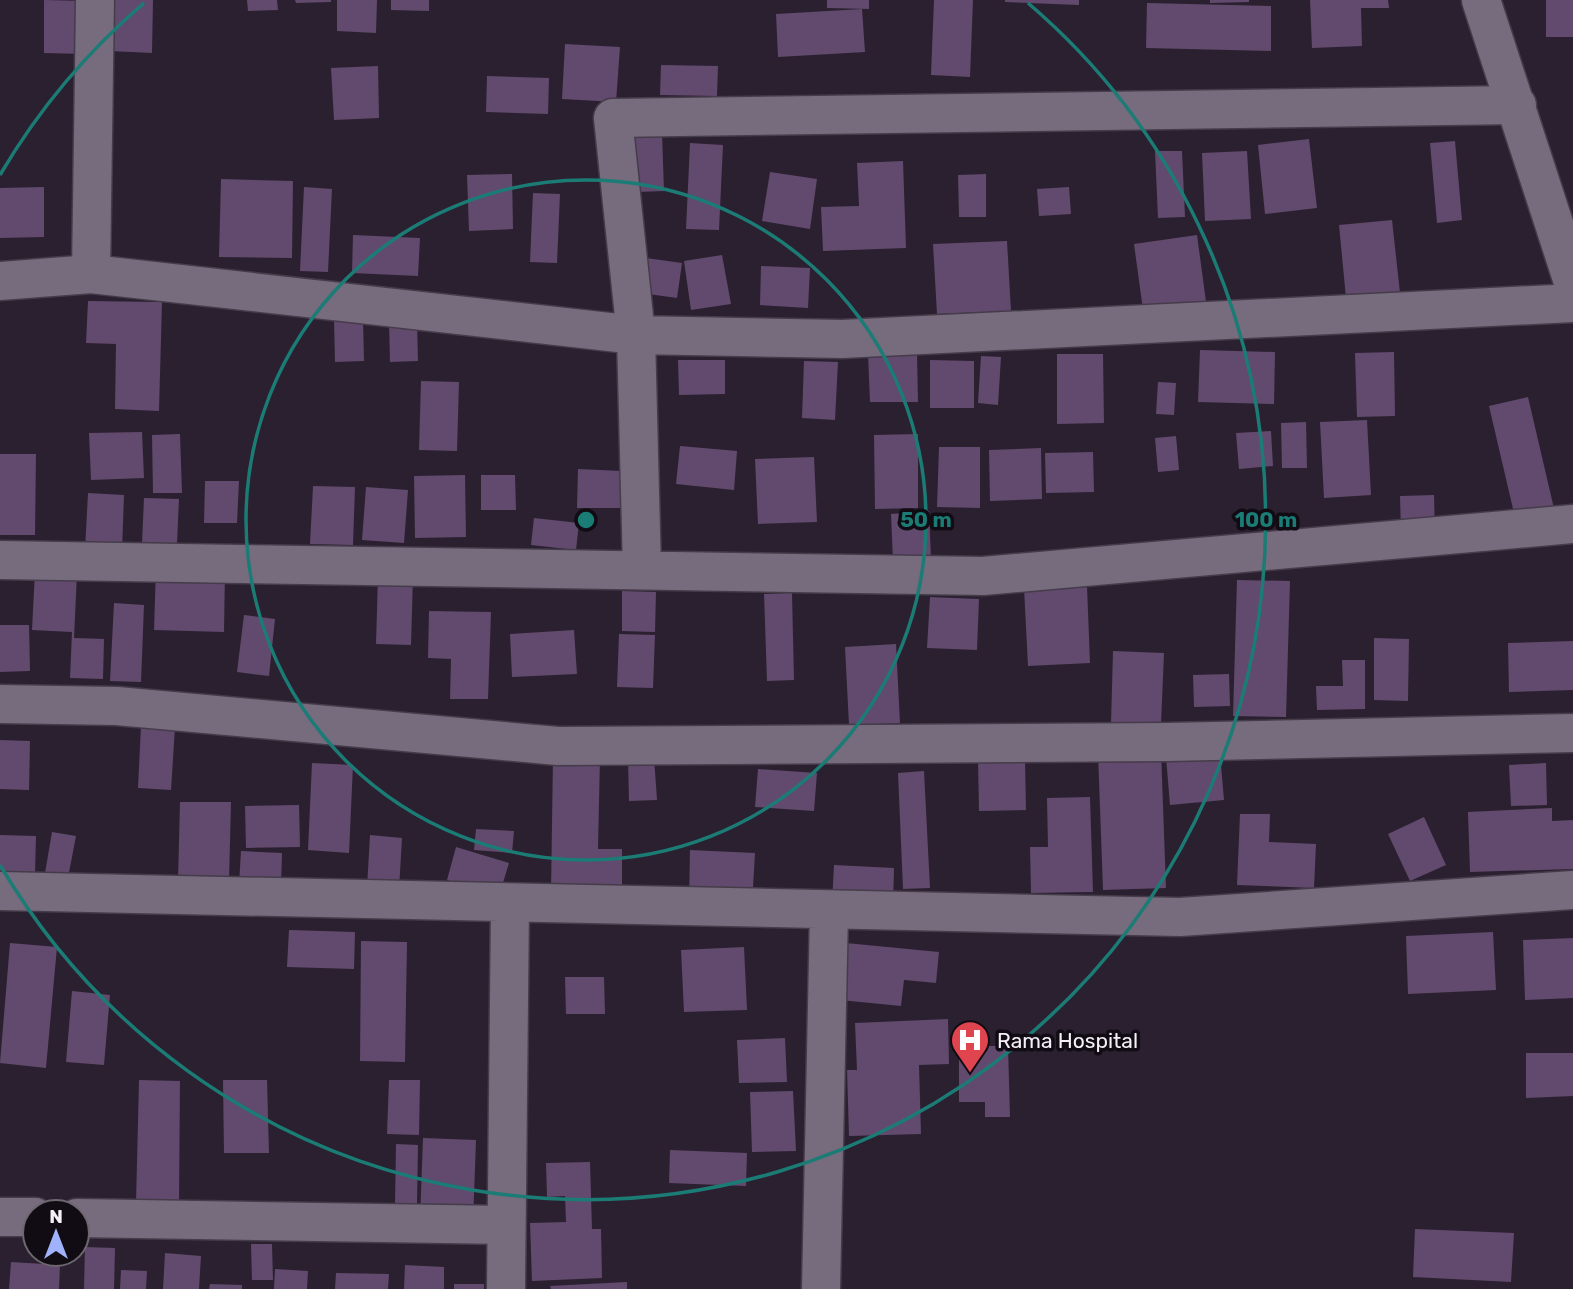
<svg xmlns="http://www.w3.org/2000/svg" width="1573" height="1289" font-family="Rubik,sans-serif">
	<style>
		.building { fill: #614a6d }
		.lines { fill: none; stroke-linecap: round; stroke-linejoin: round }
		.minor-casing { stroke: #453c4a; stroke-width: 41 }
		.minor { stroke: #776b7e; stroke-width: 38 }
		.ring { fill: none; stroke: #1b7c75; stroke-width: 3.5 }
		.labels { text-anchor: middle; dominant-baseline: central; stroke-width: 7; stroke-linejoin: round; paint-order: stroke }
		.poi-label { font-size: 21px; fill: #f6eff9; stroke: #110c13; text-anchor: start }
		.centre { fill: #1b7c75; stroke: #110c13; stroke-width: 3.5 }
		.ring-label { font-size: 21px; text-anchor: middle; font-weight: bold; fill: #1b7c75; stroke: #110c13; stroke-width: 7; stroke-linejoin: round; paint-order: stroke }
	</style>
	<rect width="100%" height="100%" fill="#2b2030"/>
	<path class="building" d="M44 0 87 1 85 54 44 53Z
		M112 0H153L152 53 110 51Z
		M247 0H277L278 10 248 11Z
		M295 0H331V2L296 3Z
		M337 0H377L376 33 337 31Z
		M391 0H429V11L391 10Z
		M827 0H869V9L827 8Z
		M934 0H973L970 77 931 75Z
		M1005 0H1079V5L1005 2Z
		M1210 0H1249V2L1210 3Z
		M1310 0H1388L1389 8H1361L1362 46 1312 48Z
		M1546 0H1573V37H1546Z
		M1147 3 1271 6V51L1146 48Z
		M862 9 865 52 778 57 776 14Z
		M565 44 620 47 616 102 562 99Z
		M661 65 718 66 717 96 660 95Z
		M378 66 379 118 334 120 331 68Z
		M487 76 549 78 548 114 486 112Z
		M662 133 664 191 637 192 635 135Z
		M1309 139 1317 208 1265 214 1258 145Z
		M1455 141 1462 220 1437 223 1430 143Z
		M690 143 723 145 719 230 686 229Z
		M1155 151H1182L1185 217 1158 218Z
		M1247 151 1251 219 1205 221 1202 153Z
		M903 161 906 248 823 251 821 207 859 206 857 163Z
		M770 172 817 179 810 229 762 221Z
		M512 174 513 229 469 231 467 175Z
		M986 174V217H959L958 175Z
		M221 179 293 181 292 258 219 257Z
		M44 187V237L0 238V188Z
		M304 187 332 189 328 272 300 271Z
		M1069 187 1071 214 1039 216 1037 189Z
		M533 193 560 194 557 263 530 262Z
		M1392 220 1400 293 1346 298 1339 225Z
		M353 235 420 238 418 276 352 273Z
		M1197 235 1207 309 1144 317 1134 244Z
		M1007 241 1011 311 937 314 933 244Z
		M722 255 731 304 691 310 684 261Z
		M646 258 682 263 677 298 641 293Z
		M761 266 810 268 808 308 760 305Z
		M88 301 162 302 159 411 115 409 116 344 86 343Z
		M334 320H363L364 361 335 362Z
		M389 320H417L418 361 390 362Z
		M1200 350 1275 352 1274 404 1198 402Z
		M1394 352 1395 416 1357 417 1355 353Z
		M917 353 918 402H870L868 354Z
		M1057 354H1103L1104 423 1057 424Z
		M981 356 1001 357 998 405 978 403Z
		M678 360H725V394L679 395Z
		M930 360 974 361V408H930Z
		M804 361 838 362 835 420 802 418Z
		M421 381 459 382 457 451 419 450Z
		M1158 382 1176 383 1174 415 1156 414Z
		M1528 397 1556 517 1517 526 1489 406Z
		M1367 420 1371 495 1324 498 1320 422Z
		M1306 422 1307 468H1282L1281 423Z
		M1271 431 1273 466 1239 469 1236 433Z
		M142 432 144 478 91 480 89 433Z
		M180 434 182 493H153L152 435Z
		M918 434V508L875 509 874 435Z
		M1176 436 1179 470 1158 472 1155 438Z
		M680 446 737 451 734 490 676 484Z
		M939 447H980V508L937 507Z
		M1041 448 1042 499 990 501 989 450Z
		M1093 452 1094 492 1046 493 1045 453Z
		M0 454H36L35 535H0Z
		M814 457 817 522 758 524 755 459Z
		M578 469 622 471 621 508H577Z
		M465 475 466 537 415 538 414 476Z
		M481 475H515L516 510H481Z
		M205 481H239L237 523H204Z
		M313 486 355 487 353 545 310 544Z
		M366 487 408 490 404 543 362 540Z
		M88 493 124 495 122 551 85 550Z
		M1434 495 1435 532H1401L1400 496Z
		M144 498 179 499 177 544 142 543Z
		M929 511 931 559 893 561 891 514Z
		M534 518 579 523 576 550 531 545Z
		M156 568 225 570 224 632 154 630Z
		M35 571 77 573 74 638 104 639 103 679 70 678 72 632 32 630Z
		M378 575H413L411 645 376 644Z
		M1237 580 1290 581 1286 717 1233 716Z
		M1087 586 1090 663 1028 666 1024 588Z
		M622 591 656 592 655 632 622 631Z
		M792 593 794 680 767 681 764 594Z
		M930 597 979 599 977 650 927 648Z
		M114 603 144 605 141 682 110 681Z
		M429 611 491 612 488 699H450L451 659 428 658Z
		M244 615 275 619 269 676 237 672Z
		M0 625H29L30 671 0 672Z
		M574 630 577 674 512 677 510 634Z
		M619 634 655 635 653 688 617 687Z
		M1374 638 1409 639 1408 701 1374 700Z
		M1573 641V690L1509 692 1508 643Z
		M896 644 900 723 849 725 845 647Z
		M1113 651 1164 653 1161 724 1111 723Z
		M1342 660H1365V709L1317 710 1316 686H1343Z
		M1229 674 1230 706 1194 707 1193 675Z
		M141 725 175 727 171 790 138 788Z
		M0 740 30 741 29 790 0 789Z
		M1161 751 1166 888 1103 890 1098 753Z
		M1220 753 1224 800 1170 805 1166 757Z
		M553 756 600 757 598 849H622V895L551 893Z
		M654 757 657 800 629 801 628 758Z
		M1025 758 1026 810 979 811 978 759Z
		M312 763 353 765 349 853 308 850Z
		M1546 763 1547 805 1511 806 1509 765Z
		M758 769 817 773 814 811 755 807Z
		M924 771 930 888 903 889 898 773Z
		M1090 797 1093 892 1031 893 1030 847H1048L1047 798Z
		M180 802H231L229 882 178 881Z
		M299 805 300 847 246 848 245 806Z
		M1552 808V821L1573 820V869L1470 872 1468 812Z
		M1240 814H1270L1269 842 1316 844 1314 888 1237 885Z
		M1424 817 1446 865 1410 881 1388 834Z
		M476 829 514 831 512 853 474 850Z
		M52 832 76 836 67 883 44 879Z
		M0 835 36 836 35 874 0 873Z
		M370 835 402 838 399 890 367 888Z
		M456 847 509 863 499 896 447 880Z
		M690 850 755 853 752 905 689 903Z
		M241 851 282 853 281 886 239 884Z
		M834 865 894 868 893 905 832 903Z
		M289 930 355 932 354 969 287 967Z
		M1493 932 1496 990 1408 994 1406 936Z
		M1573 938V998L1525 1000 1523 940Z
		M361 941 407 942 405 1062 360 1061Z
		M10 943 57 947 46 1068 0 1063Z
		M846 943 939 952 936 983 904 980 901 1006 840 1000Z
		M744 947 747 1010 684 1012 681 950Z
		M565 977H604L605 1014H566Z
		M72 991 110 995 104 1065 66 1062Z
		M948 1019 949 1064 919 1065 921 1134 849 1136 847 1070H857L855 1023Z
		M785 1038 787 1082 739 1083 737 1040Z
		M984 1046H1008L1010 1117H985V1102H959V1053L984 1052Z
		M1526 1053H1573V1096L1526 1098Z
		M139 1080 180 1081 179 1204 136 1203Z
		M223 1080H267L269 1153H224Z
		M389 1080H420L419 1135 387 1134Z
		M793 1091 796 1151 752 1152 750 1092Z
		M423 1138 476 1140 473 1223 420 1220Z
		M396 1144 418 1145 417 1204H395Z
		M670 1150 747 1153 746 1186 669 1183Z
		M590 1162 592 1229H601L602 1278 532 1281 530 1223 566 1222 565 1196 547 1197 546 1163Z
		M1415 1229 1514 1233 1511 1282 1413 1277Z
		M251 1244H272L273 1280H252Z
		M85 1247 115 1248 114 1289H84Z
		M165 1253 201 1256 199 1289H163Z
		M11 1262 60 1265 59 1289H9Z
		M405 1265 444 1267V1289H404Z
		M275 1269 308 1271 307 1289H274Z
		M121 1270 147 1271 146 1289H120Z
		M336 1273 389 1274 388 1289H335Z
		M627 1282V1289H551L550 1286Z
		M210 1284 242 1285V1289H209Z
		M454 1284H484V1289H454Z"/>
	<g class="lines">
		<defs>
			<path id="minor" d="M1481 0 1573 282
				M91 274 636 335 842 339 1573 303
				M0 281 91 274 95 0
				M0 560 983 576 1573 524
				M642 570 636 335 613 118 1517 105
				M0 704 117 706 558 746 1168 742 1573 733
				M0 891 1180 917 1573 890
				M0 1217H35
				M77 1218 506 1225
				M506 1289 510 904
				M821 1289 829 911"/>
		</defs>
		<use href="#minor" class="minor-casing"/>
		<use href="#minor" class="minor"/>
	</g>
	<g class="ring">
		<circle cx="586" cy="520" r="340"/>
		<path d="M0 175A680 680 0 0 1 144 3M1028 3A680 680 0 1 1 0 865"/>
	</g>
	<defs>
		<symbol id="hospital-pin" viewBox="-11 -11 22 30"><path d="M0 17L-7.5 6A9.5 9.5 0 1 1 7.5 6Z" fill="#e0444e" stroke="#110c13"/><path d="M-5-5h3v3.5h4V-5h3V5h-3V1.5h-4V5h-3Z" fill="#fff"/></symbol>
	</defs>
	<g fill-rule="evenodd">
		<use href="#hospital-pin" x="948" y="1018" width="44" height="60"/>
	</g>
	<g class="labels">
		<g class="poi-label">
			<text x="997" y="1040">Rama Hospital</text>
		</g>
	</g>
	<circle cx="586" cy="520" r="10" class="centre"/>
	<g class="ring-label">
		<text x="926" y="527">50 m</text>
		<text x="1266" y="527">100 m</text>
	</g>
	<g transform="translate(56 1233)"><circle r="33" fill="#110c13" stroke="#6d676f" stroke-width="2"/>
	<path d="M0-5L12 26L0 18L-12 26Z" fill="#a1b2fd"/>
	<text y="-10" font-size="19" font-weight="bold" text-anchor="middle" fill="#f6eff9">N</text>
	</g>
</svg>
